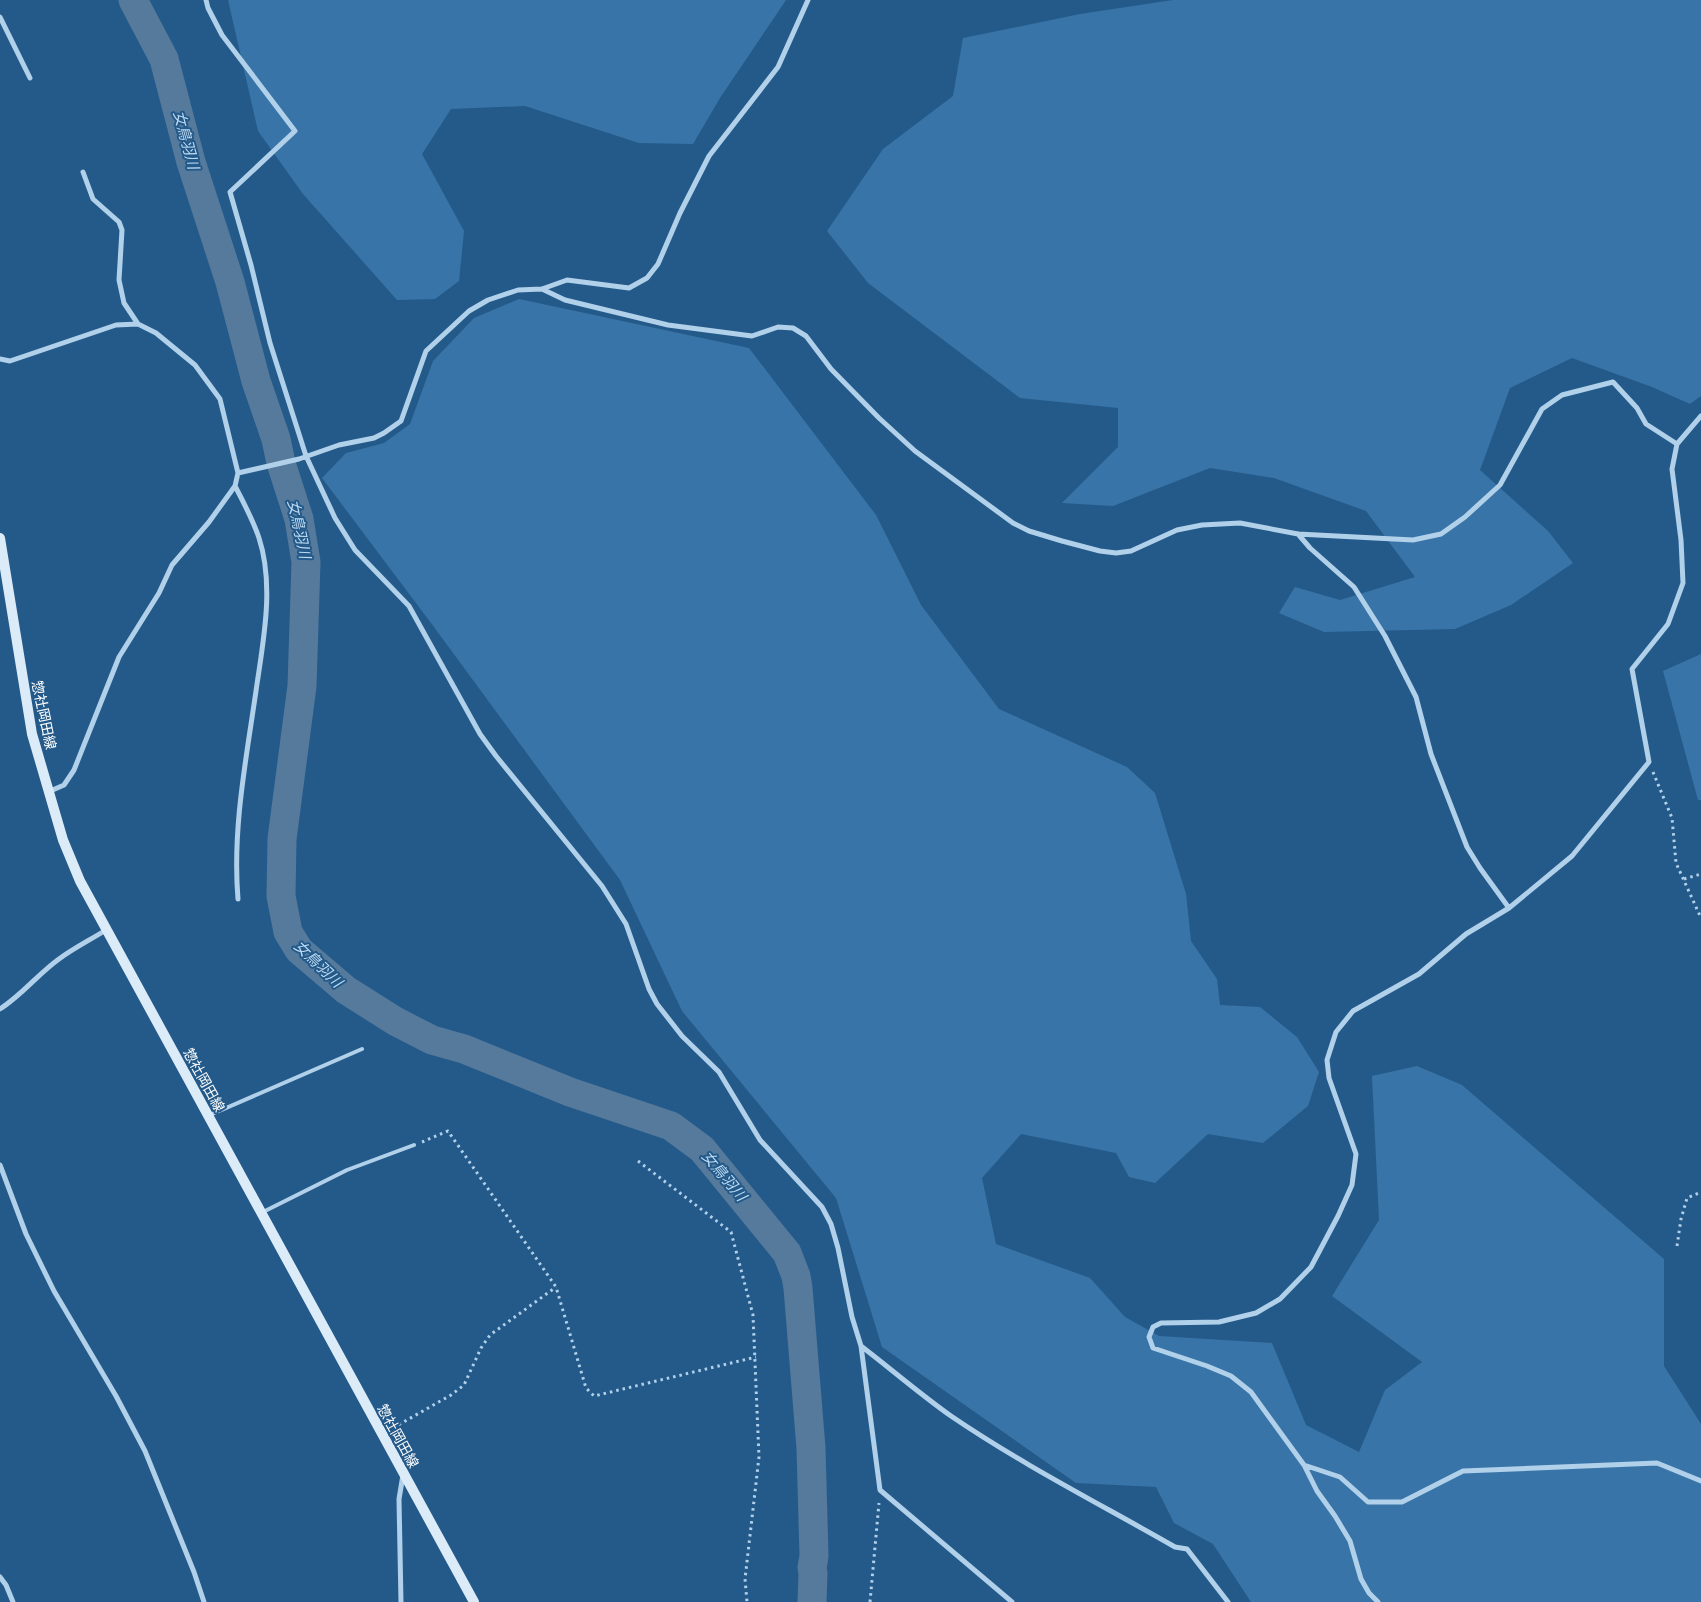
<svg xmlns="http://www.w3.org/2000/svg" width="1701" height="1602" font-family="'Roboto Condensed','Noto Sans JP',sans-serif">
	<style>
		.green { fill: #3874a7 }
		.lines { fill: none; stroke-linecap: round; stroke-linejoin: round }
		.river { stroke: #557a9c; stroke-width: 29 }
		.path { stroke: #b1d0ea; stroke-width: 3; stroke-dasharray: 2.5 4; stroke-linecap: butt }
		.lane { stroke: #b1d0ea; stroke-width: 4 }
		.street { stroke: #b1d0ea; stroke-width: 5 }
		.secondary { stroke: #dcebf8; stroke-width: 10 }
		.labels { text-anchor: middle; dominant-baseline: central; stroke-width: 4; stroke-linejoin: round; paint-order: stroke }
		.street-label { font-size: 14px; fill: #fff; stroke: #245a8a }
		.water-label { font-size: 15px; font-style: italic; fill: #bddaf1; stroke: #245a8a }
	</style>
	<rect width="100%" height="100%" fill="#245a8a"/>
	<path class="green" d="M228 0H786L720 98 693 144 639 143 525 106 451 109 422 154 464 231 459 281 435 299 397 300 303 194 258 131Z
		M1173 0H1701V396L1690 404 1652 387 1572 358 1510 388 1480 470 1548 531 1573 563 1511 605 1455 629 1324 632 1279 613 1295 587 1340 600 1415 577 1366 511 1274 478 1210 468 1113 506 1062 503 1118 447V408L1020 398 868 283 827 231 883 149 953 96 963 38 1080 14Z
		M519 299 749 348 876 515 921 605 999 709 1127 767 1155 793 1186 894 1191 941 1217 979 1220 1005 1260 1007 1297 1037 1319 1072 1308 1106 1263 1143 1208 1134 1155 1183 1129 1177 1116 1153 1021 1134 982 1178 996 1244 1090 1278 1125 1317 1159 1336 1272 1343 1306 1425 1359 1452 1385 1390 1422 1362 1332 1296 1379 1220 1372 1076 1417 1066 1462 1085 1664 1259V1366L1701 1424V1602H1251L1213 1544 1174 1523 1156 1487 1076 1483 882 1347 836 1198 682 1011 620 880 431 623 322 478 346 453 384 443 410 424 433 361 474 318Z
		M1701 654V800H1698L1663 671Z"/>
	<g class="lines">
		<path class="river" d="M133 0 164 59 191 162 230 282 256 381 276 439 281 463 299 519 306 562 302 686 282 839 281 896 288 932 299 950 346 990 395 1021 432 1040 464 1049 570 1092 671 1126 702 1149 787 1253 796 1276 798 1288 811 1448 814 1556 812 1568 813 1573 812 1602"/>
		<path class="path" d="M1653 772 1672 818 1676 863 1701 918
			M1684 879 1701 874
			M422 1142 448 1131 556 1287 586 1388 594 1396 756 1357
			M638 1161 731 1232 753 1315 759 1457 745 1579 747 1602
			M1677 1246 1681 1219 1687 1198 1701 1192
			M393 1428 451 1395 464 1385 481 1348 490 1335 556 1287
			M870 1602 879 1503"/>
		<path class="lane" d="M210 1115 362 1049
			M263 1212 347 1170 414 1145"/>
		<path class="street" d="M206 0 208 8 222 35 295 131 230 192 251 265 270 343 306 456 335 518 355 550 409 606 480 734 496 756 602 886 626 924 649 989 657 1004 682 1036 719 1072 760 1140 822 1207 831 1224 838 1248 852 1317 861 1346 880 1490 1012 1602
			M0 17 30 78
			M83 172 93 199 119 222 122 230 119 280 124 303 138 324
			M542 289 565 300 668 325 752 336 778 327 793 328 806 336 831 369 879 418 915 451 1013 523 1029 531 1062 541 1100 551 1116 553 1131 551 1177 530 1202 525 1240 523 1298 534 1413 540 1441 534 1465 517 1500 485 1542 409 1562 395 1613 382 1637 408 1646 424 1677 444
			M0 359 10 361 116 325 138 324 156 333 195 365 220 399 238 473
			M235 486C244 503 253 520 259 538 274 584 264 637 257 684 247 755 232 827 238 899
			M1298 534 1310 548 1354 587 1385 636 1416 697 1431 754 1467 847 1480 868 1509 908
			M48 792 64 785 74 770 119 657 159 593 172 565 209 522 235 486 238 473 299 459 339 445 374 438 384 433 401 421 426 351 469 311 488 300 518 290 542 289 567 280 629 288 647 278 658 264 680 213 709 156 778 67 808 0
			M0 1009C22 995 38 974 59 959 74 948 90 940 106 930
			M0 1165 26 1234 54 1291 116 1396 145 1451 194 1572 204 1602
			M861 1346C891 1369 920 1394 951 1416 1023 1465 1100 1504 1175 1547L1187 1549 1228 1602
			M1304 1465 1340 1477 1368 1502H1402L1463 1471 1657 1463 1701 1481
			M0 1577 6 1585 13 1602
			M401 1602 399 1499 403 1475
			M1378 1602 1369 1593 1361 1579 1350 1541 1335 1516 1317 1491 1304 1465 1251 1392 1231 1376 1207 1366 1153 1348 1149 1337 1153 1327 1161 1323 1219 1322 1256 1313 1280 1299 1311 1267 1338 1216 1352 1185 1356 1154 1329 1078 1327 1060 1336 1032 1353 1011 1419 974 1466 934 1509 908 1572 856 1649 762 1632 669 1668 624 1683 583 1681 540 1672 469 1677 444 1701 416"/>
		<path class="secondary" d="M0 538 32 734 63 840 80 881 474 1602"/>
	</g>
	<g class="labels">
		<g class="street-label">
			<text transform="translate(44 715) rotate(78)">惣社岡田線</text>
			<text transform="translate(204 1080) rotate(61)">惣社岡田線</text>
			<text transform="translate(398 1436) rotate(61)">惣社岡田線</text>
		</g>
		<g class="water-label">
			<text transform="translate(186 140) rotate(75)">女鳥羽川</text>
			<text transform="translate(299 529) rotate(78)">女鳥羽川</text>
			<text transform="translate(318 964) rotate(44)">女鳥羽川</text>
			<text transform="translate(724 1176) rotate(50)">女鳥羽川</text>
		</g>
	</g>
</svg>
